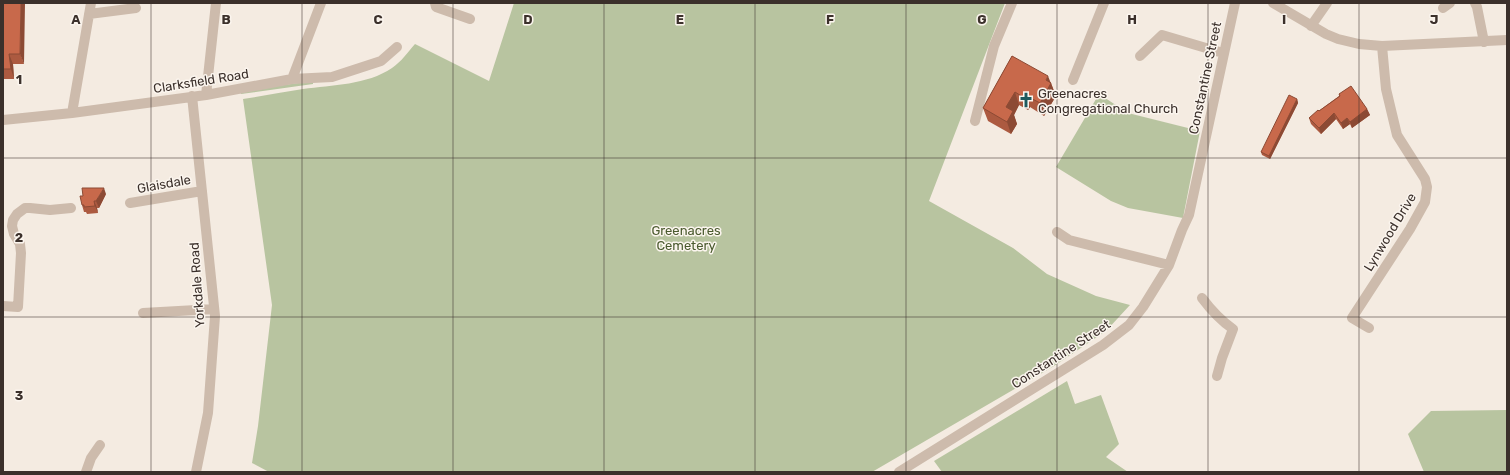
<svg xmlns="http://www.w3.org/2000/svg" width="1510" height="475" font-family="Rubik,sans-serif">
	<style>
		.green { fill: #b8c4a0 }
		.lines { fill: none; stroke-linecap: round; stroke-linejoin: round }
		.minor { stroke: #cdbbac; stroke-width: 10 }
		.wall { fill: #ac5a40 }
		.shaded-wall { fill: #8c4a34 }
		.building { fill: #c8694b; stroke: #8c4a34 }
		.grid { fill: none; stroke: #3b302b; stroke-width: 1; stroke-opacity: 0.55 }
		.labels { text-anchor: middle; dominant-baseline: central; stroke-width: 3; stroke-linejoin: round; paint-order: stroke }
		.street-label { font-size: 13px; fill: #3b302b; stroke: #fbf5ee }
		.poi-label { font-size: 13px; fill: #3b302b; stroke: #fbf5ee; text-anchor: start }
		.park-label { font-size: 13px; fill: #4a5a2e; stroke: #fbf5ee }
		.grid-label { font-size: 13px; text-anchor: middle; font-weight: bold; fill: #3b302b; stroke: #fbf5ee; stroke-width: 3; stroke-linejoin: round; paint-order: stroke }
	</style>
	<rect width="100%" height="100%" fill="#f4ebe1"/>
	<path class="green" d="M514 3H1005L929 201 1013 248 1047 274 1096 296 1130 305 1106 331 1054 366 872 472H269L252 463 258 426 272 305 243 99C263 96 283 92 303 89 332 85 367 85 392 68 401 62 408 52 415 44L489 81Z
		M313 81V84L241 94 240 91Z
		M1099 94 1128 113 1200 131 1183 218 1128 208 1111 201 1056 167Z
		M1067 381 1075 404 1101 395 1119 444 1106 457 1128 472H942L934 461Z
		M1507 410V472H1424L1408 434 1431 411Z"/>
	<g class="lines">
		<path class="minor" d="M435 3 436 7 470 19
			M1273 3 1326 34 1338 39 1359 44 1382 46 1507 40
			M1475 3 1477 7 1484 42
			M1443 8 1450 3
			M89 14 136 8
			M1311 26 1327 3
			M1140 56 1162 35 1223 53
			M292 79 321 3
			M1073 80 1104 3
			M206 95 216 3
			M192 96 215 316 208 413 196 472
			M72 113 91 3
			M3 120 72 113 206 95 292 79 332 77 381 61 397 47
			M975 121 994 46 1012 3
			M130 203 202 191
			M1057 232 1069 240 1169 265
			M1202 298C1211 310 1220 320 1233 329L1222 358 1217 376
			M3 306 18 307 21 253 20 244 14 234 12 226 13 220 17 214 25 208H30L50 210 71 208
			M143 313 214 309
			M1369 328 1352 318 1410 229 1425 202 1427 187 1425 179 1397 135 1386 89 1382 46
			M86 472 91 458 100 445
			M899 472 1103 345 1129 325 1143 307 1169 265 1182 230 1189 215 1235 3"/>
	</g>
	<path class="wall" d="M3 3 24 64H13L14 79H3Z
		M1012 56 1051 83 1056 96 1044 116 1030 107 1028 110 1019 105 1014 115 1017 124 1011 134 988 121 983 108Z
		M1339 94 1367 109 1370 115 1352 128 1350 124 1343 129 1336 119 1321 134 1311 124 1309 118 1339 96Z
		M1297 99 1298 103 1270 159 1262 155 1261 152Z
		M106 194 99 208H97L98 213 87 214 86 212H84L82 205Z"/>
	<path class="shaded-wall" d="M21 3H25L24 64 20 54Z
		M9 54 13 64 14 79 11 69Z
		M1048 76 1056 96 1044 116 1040 103 1046 80Z
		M1015 92 1019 105 1014 115 1017 124 1011 134 1007 122 1006 107Z
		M1025 95 1030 107 1028 110 1023 97Z
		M1297 99 1298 103 1270 159 1269 156Z
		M1367 109 1370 115 1352 128 1350 122Z
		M1334 113 1336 119 1321 134 1319 128Z
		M1347 118 1350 124 1343 129 1341 123Z
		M104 188 106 194 99 208 96 201Z
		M94 201 97 208 98 213 95 206Z"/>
	<path class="building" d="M3 3H21L20 54H9L11 69H3Z
		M1012 56 1048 76 1046 80 1051 83 1040 103 1025 95 1023 97 1015 92 1006 107 1013 111 1007 122 983 108Z
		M1351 86 1367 109 1350 122 1347 118 1341 123 1334 113 1319 128 1309 118 1318 110 1319 111 1340 96 1339 94Z
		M1289 95 1297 99 1269 156 1261 152Z
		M82 188H104L96 201H94L95 206 84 207V205H82L80 196H83Z"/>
	<path class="grid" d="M151 3V472M302 3V472M453 3V472M604 3V472M755 3V472M906 3V472M1057 3V472M1208 3V472M1359 3V472M3 158H1507M3 317H1507"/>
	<defs>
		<symbol id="church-bare" viewBox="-9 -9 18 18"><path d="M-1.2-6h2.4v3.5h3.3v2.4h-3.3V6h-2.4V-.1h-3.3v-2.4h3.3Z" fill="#1f5a5e" stroke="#fbf5ee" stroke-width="2.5" paint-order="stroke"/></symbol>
	</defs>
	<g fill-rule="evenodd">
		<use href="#church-bare" x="1015" y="89" width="22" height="22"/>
	</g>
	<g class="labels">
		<g class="street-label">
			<text transform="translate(1205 78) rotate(-78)">Constantine Street</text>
			<text transform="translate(201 81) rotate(-9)">Clarksfield Road</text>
			<text transform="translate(164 184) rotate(-10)">Glaisdale</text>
			<text transform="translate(1390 232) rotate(-59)">Lynwood Drive</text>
			<text transform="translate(197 285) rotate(-94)">Yorkdale Road</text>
			<text transform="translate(1061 354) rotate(-33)">Constantine Street</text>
		</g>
		<g class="poi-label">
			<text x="1038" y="93">Greenacres<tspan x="1038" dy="15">Congregational Church</tspan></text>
		</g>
		<g class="park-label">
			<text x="686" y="230">Greenacres<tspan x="686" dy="15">Cemetery</tspan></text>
		</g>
	</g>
	<g class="grid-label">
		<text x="76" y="24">A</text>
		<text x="226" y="24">B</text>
		<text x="378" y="24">C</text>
		<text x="528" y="24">D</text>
		<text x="680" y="24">E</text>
		<text x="830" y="24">F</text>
		<text x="982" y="24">G</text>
		<text x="1132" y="24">H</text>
		<text x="1284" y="24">I</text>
		<text x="1434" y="24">J</text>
		<text x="19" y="84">1</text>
		<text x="19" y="242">2</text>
		<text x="19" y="400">3</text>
	</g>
	<rect width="1510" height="475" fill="none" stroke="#3b302b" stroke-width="8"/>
</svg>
